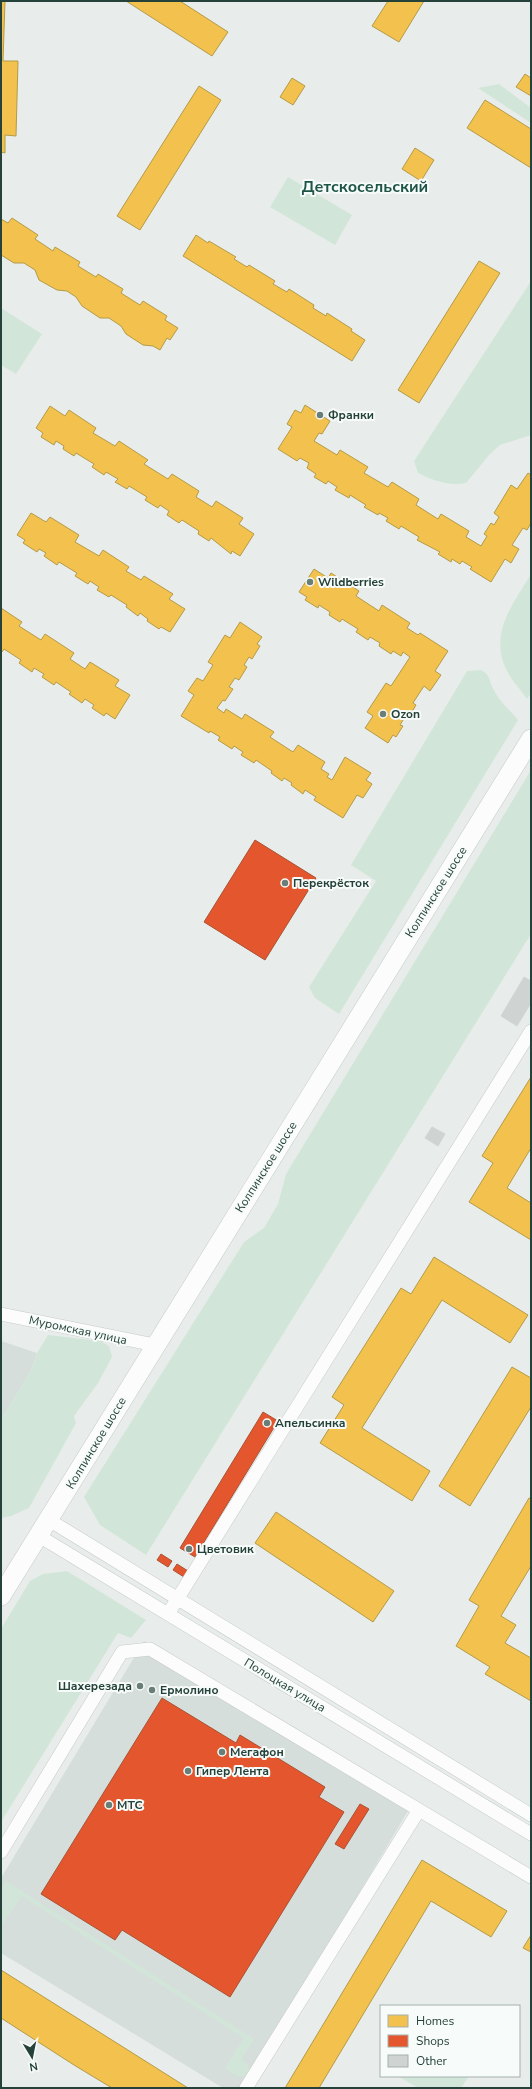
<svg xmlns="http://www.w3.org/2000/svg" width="532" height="2089" font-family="'Nunito Sans',sans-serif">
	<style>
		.built { fill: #d6dedb }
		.green { fill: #d1e6d8 }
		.homes { fill: #f2c14e; stroke: #b49b48 }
		.shops { fill: #e4572e; stroke: #aa5132 }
		.building { fill: #cfd4d2; stroke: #d1d6d4 }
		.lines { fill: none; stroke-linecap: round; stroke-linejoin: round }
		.minor-casing { stroke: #c5cac8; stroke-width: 14 }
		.secondary-casing { stroke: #c3cbc8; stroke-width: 20 }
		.minor { stroke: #fcfcfc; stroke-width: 13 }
		.secondary { stroke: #fcfcfc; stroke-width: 19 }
		.poi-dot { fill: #697e78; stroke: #f7fbf9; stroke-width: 1.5 }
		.labels { text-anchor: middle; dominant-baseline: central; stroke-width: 4; stroke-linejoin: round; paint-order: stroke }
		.poi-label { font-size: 12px; font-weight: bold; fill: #24423a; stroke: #f7fbf9; text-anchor: start }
		.street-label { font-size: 12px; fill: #24423a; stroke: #f7fbf9 }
		.district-label { font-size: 16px; font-weight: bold; fill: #1f5548; stroke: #f7fbf9 }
	</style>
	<rect width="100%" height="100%" fill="#e8edeb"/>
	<path class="built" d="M1 1341 37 1353 31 1371 1 1420Z
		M144 1641 414 1801 243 2088H223L1 1953V1878Z"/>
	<path class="green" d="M499 84 531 108V123L478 88Z
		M288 177 352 215 335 245 270 207Z
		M531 281V435L500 445 490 454 466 483C448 486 434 481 418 473L414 461Z
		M1 308 42 334 16 374 1 365Z
		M531 574V693L527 699C521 690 511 680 506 669 489 633 513 604 531 574Z
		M481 670C491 675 489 682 494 690 499 701 510 710 518 720L339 1014 315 998 309 987 376 881 351 865 467 671Z
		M531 770V934L146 1555 100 1525 84 1497 244 1242 264 1228 278 1204 286 1174Z
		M48 1335 100 1341 109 1346 112 1357 98 1383 74 1416 76 1423 29 1508 11 1516 1 1518V1420L31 1371 37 1353Z
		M67 1571 146 1620 131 1638 118 1633 1 1822V1629L30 1581 43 1574Z
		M6 1881 254 2039 241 2059 247 2064 250 2070 245 2076H237L225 2068 244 2038 22 1896 1 1926V1890Z
		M398 2076H469L461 2088H418Z"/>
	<path class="homes" d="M1 1H5L3 61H18L16 136 5 135V153L1 152Z
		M126 1H180L228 32 212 56Z
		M388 1H424L399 42 372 26Z
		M525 74 531 78V96L516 87Z
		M292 78 305 86 293 105 280 97Z
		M199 86 221 100 140 230 117 216Z
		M485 100 531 129V168L467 128Z
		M415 148 434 160 421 181 402 169Z
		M12 218 38 235 35 239 53 251 55 247 80 262 78 266 96 277 98 274 123 289 121 293 140 305 143 301 167 316 165 320 178 328 170 340 167 338 160 350 153 346 143 345 126 334 121 326 109 318H100L82 306 76 297 67 291 57 290 39 280 35 270 24 263H14L1 255V219L8 223Z
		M196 235 208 243 209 241 236 257 234 259 247 267 249 265 275 281 273 284 287 292 289 289 314 305 313 308 326 316 327 313 352 329 351 331 365 340 352 361 183 256Z
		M479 261 500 273 419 403 398 390Z
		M305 405 330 421 322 434 319 433 314 441 337 455 340 450 368 467 364 473 388 487 392 482 419 499 416 505 438 519 441 514 469 531 466 537 481 546 487 536 484 534 491 523 494 525 499 517 494 513 511 485 517 489 528 473 531 475V523L527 530 523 528 512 545 519 549 511 563 505 559 491 582 470 569 472 567 462 561 460 564 452 559 451 562 438 554 440 552 417 540 419 537 401 526 399 529 386 521 388 518 379 513 378 515 364 507 366 505 350 495 349 498 335 490 337 487 328 481 326 484 314 477 316 474 307 468 309 463 300 458 297 461 278 449 292 427 287 424 295 410 301 413Z
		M50 406 65 416 69 410 96 428 93 433 115 446 119 441 148 460 144 464 168 479 172 474 199 491 196 497 212 507 216 501 243 518 239 524 254 534 240 556 232 551 231 554 211 538 209 541 198 534 199 531 182 520 179 523 167 515 169 511 160 505 158 508 145 500 147 497 129 486 127 489 115 482 118 479 106 472 104 475 92 467 94 464 76 453 74 456 63 449 64 446 56 441 54 445 41 437 43 433 36 428Z
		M31 513 46 522 50 517 79 535 75 542 99 556 103 550 129 567 126 571 141 580 144 576 173 594 169 599 185 609 170 632 161 627 159 629 147 621 148 619 140 613 138 616 126 607 127 605 111 595 109 597 97 590 99 587 90 581 88 584 75 576 77 573 59 562 57 565 44 556 46 553 39 549 37 552 23 543 25 540 17 535Z
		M314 569 328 578 331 573 359 591 356 596 379 611 382 605 410 623 407 628 418 635 420 633 448 651 435 671 441 675 430 691 424 686 413 703 416 705 409 717 406 715 400 725 403 726 396 737 393 735 388 743 365 728 373 716 367 712 386 683 391 686 410 657 403 652 401 656 393 651 391 654 379 646 380 643 370 637 368 640 356 632 358 629 342 619 340 622 329 615 330 612 319 605 318 608 305 600 307 597 299 592Z
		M1 608 22 622 19 626 41 640 45 634 74 653 70 659 85 669 90 662 119 680 115 686 130 695 115 719 106 713 104 716 92 708 94 705 85 699 82 703 69 694 71 692 56 682 54 685 42 677 44 674 34 668 32 672 19 663 21 660 4 649 2 652 1 651Z
		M240 622 262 637 257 644 260 646 252 659 249 657 244 665 247 667 239 680 235 678 229 687 233 689 225 701 223 700 217 708 224 713 226 709 242 719 245 714 274 732 270 737 293 752 298 745 325 762 321 769 329 774 327 777 332 780 345 757 371 773 366 780 372 784 363 798 357 795 343 818 314 800 316 797 305 790 303 794 291 785 292 783 284 778 282 781 271 773 272 771 256 760 254 763 241 755 243 752 234 746 232 749 218 740 220 737 210 731 209 733 181 716 194 695 188 691 197 678 203 681 213 665 208 662 225 635 230 638Z
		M531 1077V1148L507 1188 531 1203V1240L469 1202 493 1163 482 1156Z
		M434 1257 528 1315 510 1343 442 1300 362 1428 430 1471 412 1501 320 1443 344 1405 332 1397 401 1288 411 1294Z
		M512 1367 531 1378V1407L470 1506 439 1486Z
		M529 1498H531V1566L501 1616 516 1625 505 1643 531 1658V1701L485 1674 490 1667 456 1646 479 1606 469 1600Z
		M276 1512 394 1591 373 1622 255 1543Z
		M422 1860 507 1911 491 1937 431 1901 319 2088H285Z
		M531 1935V1952L523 1948Z
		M1 1970 188 2088H112L74 2065 1 2018Z"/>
	<path class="shops" d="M255 840 316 878 265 960 204 922Z
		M263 1412 278 1421 195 1557 180 1548Z
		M161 1554 172 1561 168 1567 157 1560Z
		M177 1564 188 1571 184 1577 173 1570Z
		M162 1698 236 1743 240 1735 325 1787 319 1797 344 1812 230 1997 122 1930 115 1940 41 1894Z
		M360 1804 369 1809 344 1849 335 1844Z"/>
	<path class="building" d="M524 977 531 981V1003L517 1026 501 1016Z
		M432 1127 445 1134 438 1146 425 1138Z"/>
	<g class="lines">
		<defs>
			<path id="minor" d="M1 1314 155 1345
				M49 1520 531 1815
				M39 1536 531 1834
				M168 1614 531 1031
				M1 1852 122 1652 150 1649 531 1877
				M246 2088 419 1810"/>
			<path id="secondary" d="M1 1596 531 739"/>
		</defs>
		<use href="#minor" class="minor-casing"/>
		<use href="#secondary" class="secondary-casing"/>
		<use href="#minor" class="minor"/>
		<use href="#secondary" class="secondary"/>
	</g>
	<g class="poi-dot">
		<circle cx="320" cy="415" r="4"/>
		<circle cx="310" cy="582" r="4"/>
		<circle cx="383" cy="714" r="4"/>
		<circle cx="285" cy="883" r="4"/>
		<circle cx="267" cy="1423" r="4"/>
		<circle cx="189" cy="1549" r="4"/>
		<circle cx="140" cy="1686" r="4"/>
		<circle cx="152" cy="1690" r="4"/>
		<circle cx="222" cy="1752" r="4"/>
		<circle cx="188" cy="1771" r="4"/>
		<circle cx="109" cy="1805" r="4"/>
	</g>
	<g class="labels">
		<g class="poi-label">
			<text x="328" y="415">Франки</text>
			<text x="318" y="582">Wildberries</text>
			<text x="391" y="714">Ozon</text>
			<text x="293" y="883">Перекрёсток</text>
			<text x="275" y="1423">Апельсинка</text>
			<text x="197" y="1549">Цветовик</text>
			<text x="132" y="1686" text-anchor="end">Шахерезада</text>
			<text x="160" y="1690">Ермолино</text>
			<text x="230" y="1752">Мегафон</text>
			<text x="196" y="1771">Гипер Лента</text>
			<text x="117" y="1805">МТС</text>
		</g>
		<g class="street-label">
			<text transform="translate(436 892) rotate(-58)">Колпинское шоссе</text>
			<text transform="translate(266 1167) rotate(-58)">Колпинское шоссе</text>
			<text transform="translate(78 1330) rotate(12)">Муромская улица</text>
			<text transform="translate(96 1443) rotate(-59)">Колпинское шоссе</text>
			<text transform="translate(285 1685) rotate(31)">Полоцкая улица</text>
		</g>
		<g class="district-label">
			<text x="365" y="187">Детскосельский</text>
		</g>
	</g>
	<rect width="532" height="2089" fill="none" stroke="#24423a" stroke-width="4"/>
	<rect x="380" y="2005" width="140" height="72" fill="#f7fbf9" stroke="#a3b1ad"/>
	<rect x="388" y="2015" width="20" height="12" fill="#f2c14e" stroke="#a3b1ad"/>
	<text x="416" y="2025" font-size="12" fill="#24423a">Homes</text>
	<rect x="388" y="2035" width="20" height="12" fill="#e4572e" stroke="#a3b1ad"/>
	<text x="416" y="2045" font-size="12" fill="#24423a">Shops</text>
	<rect x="388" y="2055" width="20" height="12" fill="#cfd4d2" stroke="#a3b1ad"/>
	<text x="416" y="2065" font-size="12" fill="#24423a">Other</text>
	<g transform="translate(32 2057) rotate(170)" stroke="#f7fbf9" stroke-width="3" paint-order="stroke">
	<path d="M0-3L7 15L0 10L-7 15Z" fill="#24423a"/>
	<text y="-6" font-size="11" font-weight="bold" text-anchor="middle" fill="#24423a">N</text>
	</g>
</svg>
